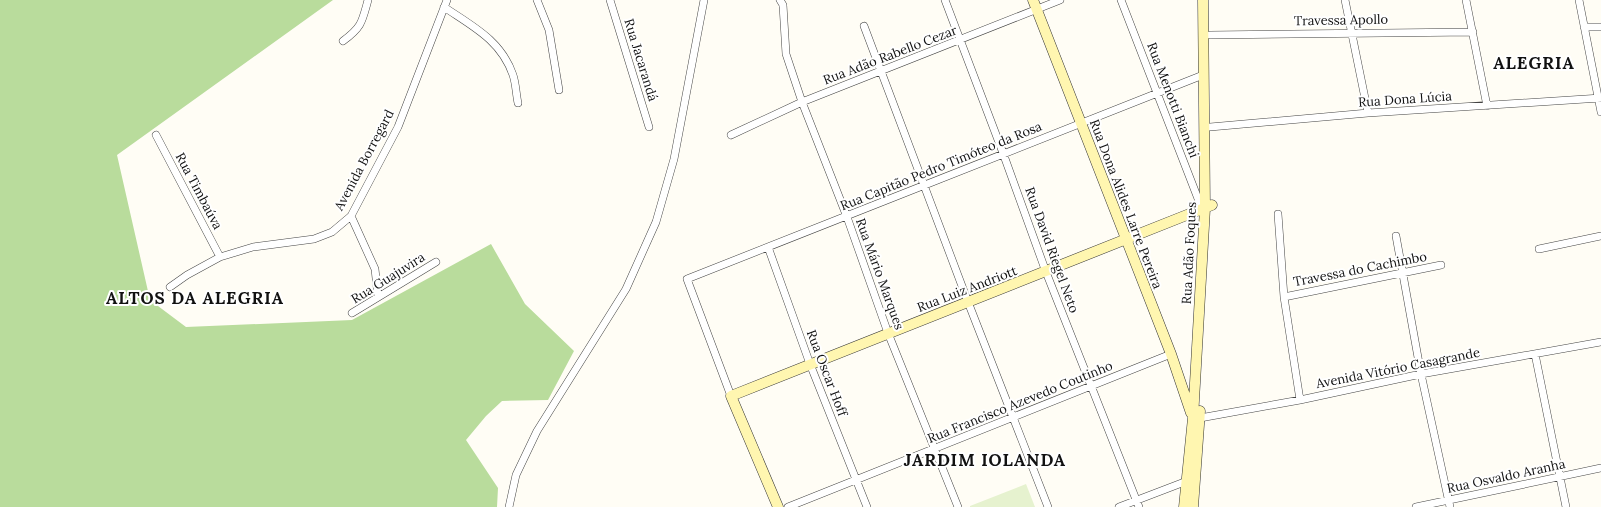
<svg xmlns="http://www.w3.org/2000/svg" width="1601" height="507" font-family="Lora,serif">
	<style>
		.forest { fill: #b9dc9c }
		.pitch { fill: #e6f2cf }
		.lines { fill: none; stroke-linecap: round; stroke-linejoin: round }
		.street-casing { stroke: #444; stroke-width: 8 }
		.secondary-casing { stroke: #333; stroke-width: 11 }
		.street { stroke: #fff; stroke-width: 7 }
		.secondary { stroke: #fff6b0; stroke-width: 10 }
		.labels { text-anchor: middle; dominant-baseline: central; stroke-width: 4; stroke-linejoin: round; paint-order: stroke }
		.street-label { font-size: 13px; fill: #111; stroke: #fff }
		.district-label { font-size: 17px; font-weight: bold; letter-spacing: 1px; fill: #111; stroke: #fff }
	</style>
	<rect width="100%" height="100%" fill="#fffdf5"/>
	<path class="forest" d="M0 0H333L117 155 150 300 186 327 352 320 491 244 525 304 574 351 548 400 502 401 486 416 466 440 498 488 497 507H0Z"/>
	<path class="pitch" d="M1026 484 1035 507H970V506Z"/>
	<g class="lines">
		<defs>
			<path id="street" d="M537 0 549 30 559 90
				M610 0 649 127
				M780 0 783 5 786 54 802 102 847 217 888 333 958 507
				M945 0 1003 153 1046 272 1139 507
				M1121 0 1202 209
				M1345 0 1368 113
				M1466 0 1487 106
				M1579 0 1601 112
				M444 7C472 26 501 40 513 75 516 84 516 94 518 103
				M864 26 968 302 1048 507
				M1584 27H1601
				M1210 35 1473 32
				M343 41C362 27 362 22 368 0
				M1210 127 1368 113 1601 98
				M156 135 220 257
				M731 135 802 102 1060 0
				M1278 214 1284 297 1300 400
				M351 216 375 269 378 297
				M1396 236 1421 374 1450 507
				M768 247 810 364 867 507
				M1539 249 1601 236
				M170 287 187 275 220 257 253 247 314 239 332 232 351 216 398 127 447 0
				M1284 297 1441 265
				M352 313 436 262
				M1535 354 1566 507
				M731 396 687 279 1203 75
				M1200 418 1300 400 1421 374 1601 342
				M509 507 516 475 537 431 626 289 656 222 674 159 704 0
				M788 507 1171 354
				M1119 507 1187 481
				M1416 507 1601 468"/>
			<path id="secondary" d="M1033 0 1171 354 1191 413
				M778 507 731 396 1212 205
				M1184 507 1193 418 1205 208 1203 0
				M1193 507 1200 411"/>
		</defs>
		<use href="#street" class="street-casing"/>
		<use href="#secondary" class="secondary-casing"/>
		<use href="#street" class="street"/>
		<use href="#secondary" class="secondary"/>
	</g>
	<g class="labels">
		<g class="street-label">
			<text transform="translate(1341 20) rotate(-1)">Travessa Apollo</text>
			<text transform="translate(890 55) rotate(-21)">Rua Adão Rabello Cezar</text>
			<text transform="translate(641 60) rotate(73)">Rua Jacarandá</text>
			<text transform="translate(1405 99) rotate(-4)">Rua Dona Lúcia</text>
			<text transform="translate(1173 100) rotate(69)">Rua Menotti Bianchi</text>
			<text transform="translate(364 160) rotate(-62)">Avenida Borregard</text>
			<text transform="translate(941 166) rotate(-22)">Rua Capitão Pedro Timóteo da Rosa</text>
			<text transform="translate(199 191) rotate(62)">Rua Timbaúva</text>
			<text transform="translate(1126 204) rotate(69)">Rua Dona Alides Larre Pereira</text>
			<text transform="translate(1052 250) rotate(70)">Rua David Riegel Neto</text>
			<text transform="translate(1189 253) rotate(-87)">Rua Adão Foques</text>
			<text transform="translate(1360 269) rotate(-11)">Travessa do Cachimbo</text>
			<text transform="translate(880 274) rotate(70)">Rua Mário Marques</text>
			<text transform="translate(388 278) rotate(-32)">Rua Guajuvira</text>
			<text transform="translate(967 289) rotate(-21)">Rua Luiz Andriott</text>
			<text transform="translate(1398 368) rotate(-11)">Avenida Vitório Casagrande</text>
			<text transform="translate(827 373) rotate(69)">Rua Oscar Hoff</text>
			<text transform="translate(1020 402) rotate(-22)">Rua Francisco Azevedo Coutinho</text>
			<text transform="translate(1506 476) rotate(-12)">Rua Osvaldo Aranha</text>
		</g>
		<g class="district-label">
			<text x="1534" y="63">ALEGRIA</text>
			<text x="195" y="298">ALTOS DA ALEGRIA</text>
			<text x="985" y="460">JARDIM IOLANDA</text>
		</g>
	</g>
</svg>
